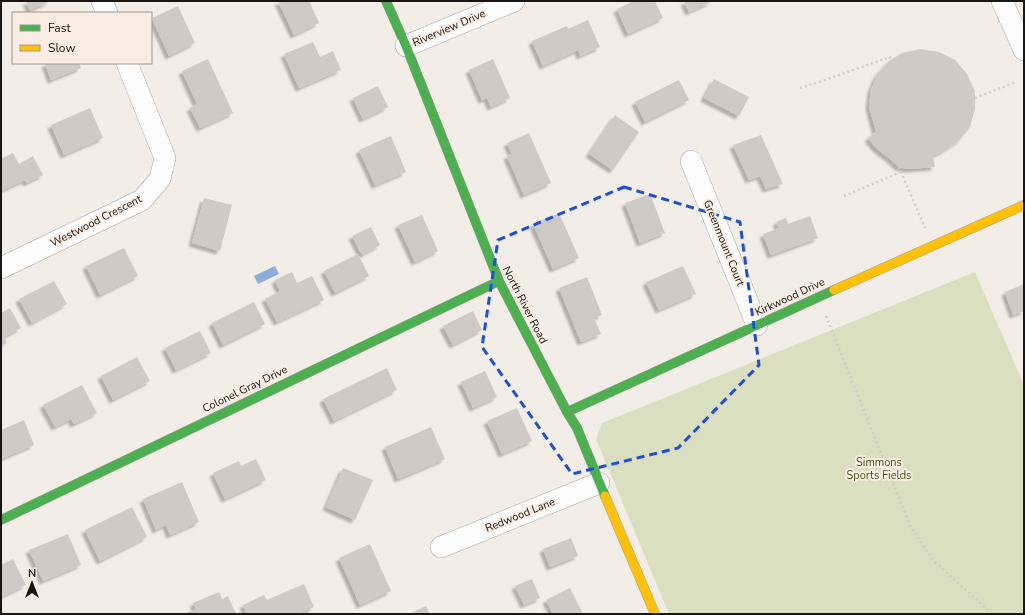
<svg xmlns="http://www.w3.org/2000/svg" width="1025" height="615" font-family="'Nunito Sans',sans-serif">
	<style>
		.green { fill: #d9dfbf }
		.water { fill: #8cadda }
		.building { fill: #cfcac6; filter: url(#shadow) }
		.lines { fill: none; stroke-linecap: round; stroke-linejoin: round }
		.street-casing { stroke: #a5a19e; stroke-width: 22 }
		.fast-casing { stroke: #a5a19e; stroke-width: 10 }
		.slow-casing { stroke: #a5a19e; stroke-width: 10 }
		.path { stroke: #cfcdcb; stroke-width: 2.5; stroke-dasharray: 2 3; stroke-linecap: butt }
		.street { stroke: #fdfcfc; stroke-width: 21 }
		.fast { stroke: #4caf50; stroke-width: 9 }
		.slow { stroke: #ffc107; stroke-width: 9 }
		.marked { fill: none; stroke: #1d4ed8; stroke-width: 3; stroke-dasharray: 8 5; stroke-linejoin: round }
		.labels { text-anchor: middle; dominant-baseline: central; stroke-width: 4; stroke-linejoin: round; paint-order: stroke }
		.street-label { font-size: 11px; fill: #191512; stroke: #f8ece3 }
		.park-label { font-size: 11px; fill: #47561a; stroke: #f8ece3 }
	</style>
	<defs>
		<filter id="shadow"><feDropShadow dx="-3.5" dy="3.5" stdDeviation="1" flood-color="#0004"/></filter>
	</defs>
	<rect width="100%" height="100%" fill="#f3ede8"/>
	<path class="green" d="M975 272 1024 385V614H669L596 439 602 423Z"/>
	<path class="water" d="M275 266 279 274 258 284 254 276Z"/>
	<path class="building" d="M26 1H51L30 10Z
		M278 1H309L319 23 294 35Z
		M634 1H655L663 18 628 34 617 9Z
		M684 1H713L689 12Z
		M178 6 195 43 169 56 152 18Z
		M588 20 600 47 580 56 578 50 543 66 532 41 567 26 568 29Z
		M313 42 320 57 333 51 341 70 299 88 284 54Z
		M920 49 939 52 955 60 967 74 975 91V109L970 127 959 141 943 151 933 156 935 167 908 169 899 167 889 158 876 148 868 138 876 132 869 106 871 90 877 75 888 62 902 53Z
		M208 59 233 113 200 128 190 108 197 104 182 71Z
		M493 59 510 98 491 107 487 98 482 100 469 70Z
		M45 63H79L81 68 51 80Z
		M714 79 749 97 739 116 704 98Z
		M679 80 689 100 645 122 635 102Z
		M378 86 388 107 363 119 353 98Z
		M90 108 103 138 64 155 51 125Z
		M615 115 639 132 613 170 589 154Z
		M529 133 551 183 524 195 507 156 512 154 507 143Z
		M761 135 783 184 766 189 760 176 749 180 733 145Z
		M391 136 406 172 375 185 359 150Z
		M13 153 19 164 33 156 43 175 27 183 25 180 1 191V159Z
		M650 194 665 233 640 243 625 203Z
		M204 198 232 205 220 251 192 243Z
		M559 213 579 258 553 269 533 224Z
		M422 215 438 251 415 262 398 225Z
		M810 216 818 238 771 255 763 234 779 228 776 222 786 218 788 224Z
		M371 227 380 245 362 255 352 236Z
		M124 248 138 276 100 295 86 266Z
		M358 254 369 276 335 293 324 271Z
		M683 266 696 294 659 310 646 282Z
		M292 272 297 283 312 276 324 300 277 322 265 299 280 291 275 280Z
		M587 277 602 315 594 318 601 334 581 342 559 288Z
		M54 281 67 304 32 323 19 299Z
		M1024 284V311L1013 315 1005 292Z
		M254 302 265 324 223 345 212 323Z
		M10 308 21 328 4 337 7 343 1 346V313Z
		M473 311 482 330 453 345 443 326Z
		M200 331 211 353 176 370 165 348Z
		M137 357 150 381 113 400 101 376Z
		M387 368 397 390 334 421 323 399Z
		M485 371 497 397 473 408 461 382Z
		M82 385 97 413 74 424 71 419 55 427 43 405Z
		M517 408 532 441 502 454 487 421Z
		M24 420 34 445 1 459V430Z
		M431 427 445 459 398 479 385 447Z
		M256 459 266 480 225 499 213 473 239 461 241 466Z
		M343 468 373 480 355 520 326 507Z
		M182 482 199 522 170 535 166 525 156 530 143 499Z
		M132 507 147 537 100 561 85 530Z
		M68 534 81 565 43 581 29 550Z
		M571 538 578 556 550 567 543 549Z
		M370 544 391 591 360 605 339 558Z
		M13 559 26 585 1 597V565Z
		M532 579 540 598 524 605 515 586Z
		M304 584 314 607 298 614H247L243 605 264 595 267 600Z
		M570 588 583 614H553L546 600Z
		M219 592 222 599 228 596 236 614H184L196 609 193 603Z
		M426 606 430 614H409Z"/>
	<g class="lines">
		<defs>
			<path id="street" d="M102 1 107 13
				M1002 1 1024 50
				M406 46 514 1
				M691 161 757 325
				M1 268 142 200 160 179 165 158 127 63
				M441 547 599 483"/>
			<path id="fast" d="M386 1 406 46 499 281 567 412 577 428 605 496
				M567 412 834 290
				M1 520 499 281"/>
			<path id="slow" d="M834 290 1024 205
				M605 496 655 614"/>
		</defs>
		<use href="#street" class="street-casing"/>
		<use href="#fast" class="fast-casing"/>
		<use href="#slow" class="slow-casing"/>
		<path class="path" d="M800 88 819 82 890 57V60
			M975 98 1016 82
			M899 167 925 228
			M844 196 901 172
			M826 316 911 528 935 562 992 614"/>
		<use href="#street" class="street"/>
		<use href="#fast" class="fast"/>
		<use href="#slow" class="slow"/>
	</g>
	<path class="marked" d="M624 187 740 222 759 365 678 448 572 474 482 347 498 240Z"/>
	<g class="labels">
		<g class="street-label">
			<text transform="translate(449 28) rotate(-23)">Riverview Drive</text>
			<text transform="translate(96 221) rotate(-27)">Westwood Crescent</text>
			<text transform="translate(724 243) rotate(68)">Greenmount Court</text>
			<text transform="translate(790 297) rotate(-25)">Kirkwood Drive</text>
			<text transform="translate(525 305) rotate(63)">North River Road</text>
			<text transform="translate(245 389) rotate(-26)">Colonel Gray Drive</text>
			<text transform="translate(520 515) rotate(-22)">Redwood Lane</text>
		</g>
		<g class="park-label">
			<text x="879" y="462">Simmons<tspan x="879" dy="13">Sports Fields</tspan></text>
		</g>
	</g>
	<rect width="1025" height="615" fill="none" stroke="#191512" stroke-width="4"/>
	<rect x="12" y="12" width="140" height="52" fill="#f8ece3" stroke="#9f968f"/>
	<rect x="20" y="25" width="20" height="6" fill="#4caf50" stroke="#9f968f"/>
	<text x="48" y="32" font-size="12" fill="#191512">Fast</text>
	<rect x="20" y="45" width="20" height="6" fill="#ffc107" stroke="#9f968f"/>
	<text x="48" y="52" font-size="12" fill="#191512">Slow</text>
	<g transform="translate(32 583)" stroke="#f8ece3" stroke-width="3" paint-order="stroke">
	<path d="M0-3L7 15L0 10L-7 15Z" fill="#191512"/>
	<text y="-6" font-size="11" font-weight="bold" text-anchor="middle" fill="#191512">N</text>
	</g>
</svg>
